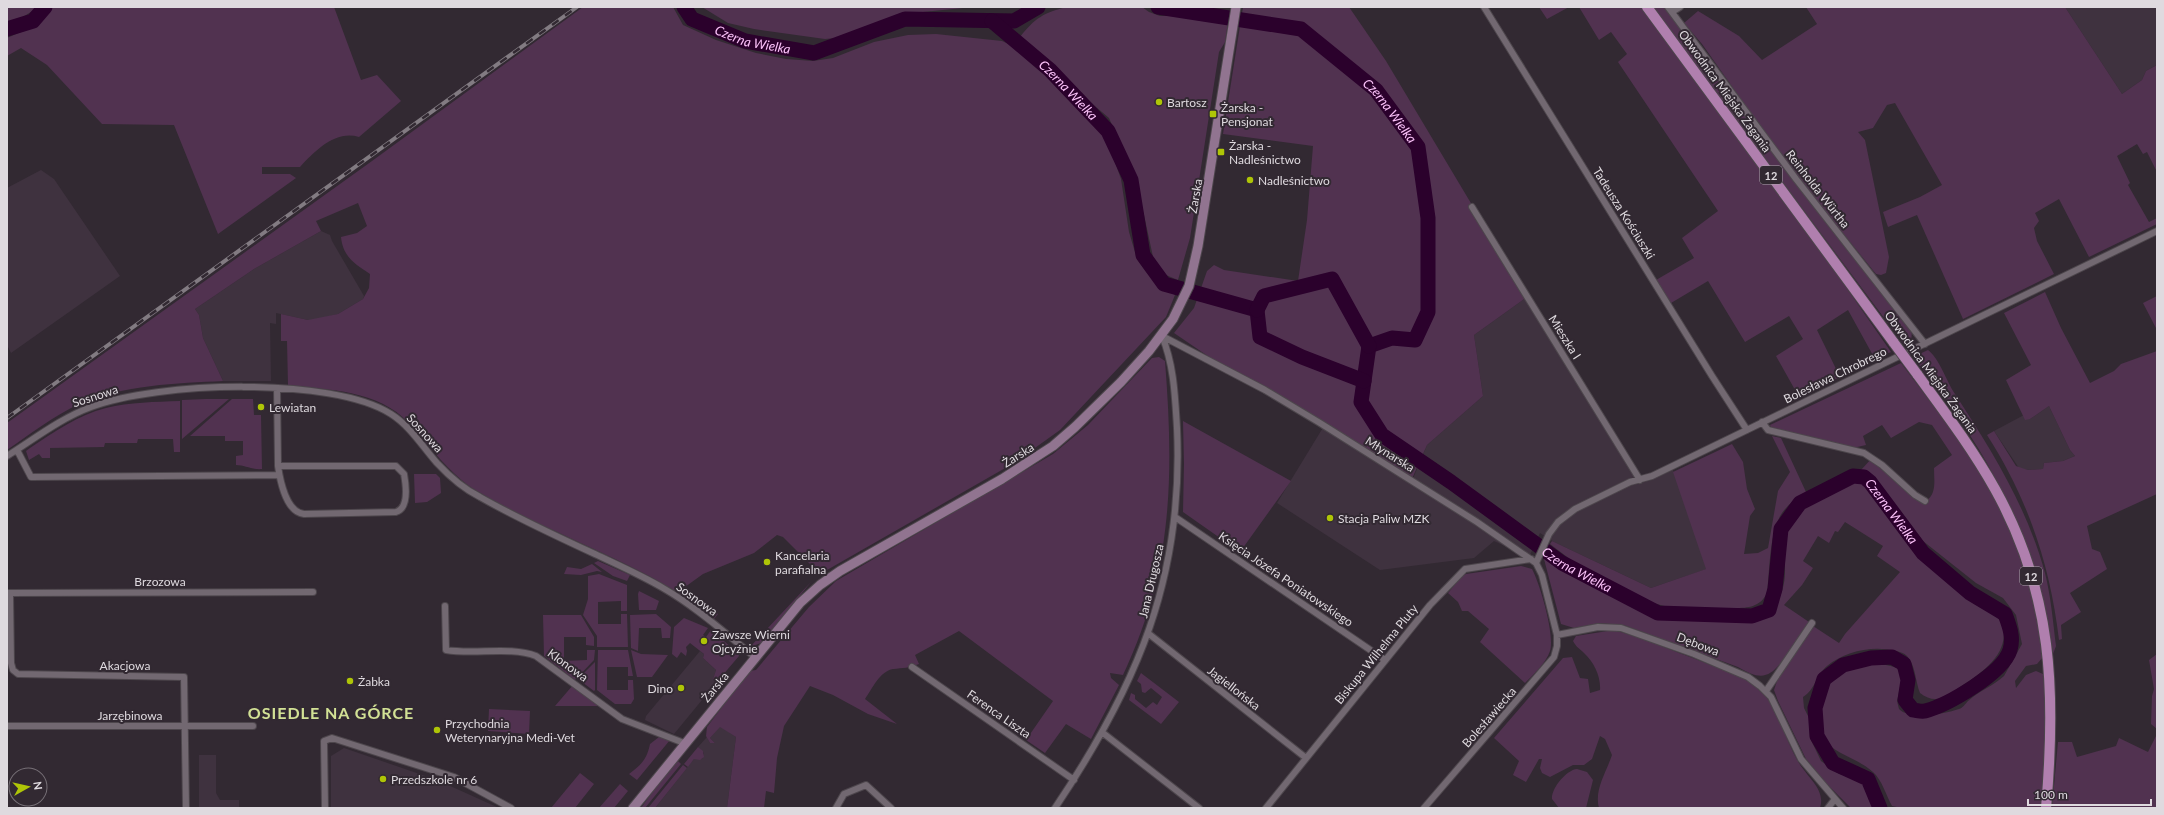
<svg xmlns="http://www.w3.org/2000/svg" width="2164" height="815" font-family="Lato,sans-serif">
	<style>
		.built { fill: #3f323f }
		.green { fill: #513250 }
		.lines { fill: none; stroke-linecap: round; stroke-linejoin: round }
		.river { stroke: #2b012c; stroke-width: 15 }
		.street-casing { stroke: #4d464c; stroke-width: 8 }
		.secondary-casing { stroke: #4d464c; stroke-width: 11 }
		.primary-casing { stroke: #4d464c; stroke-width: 12 }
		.street { stroke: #726871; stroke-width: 6 }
		.secondary { stroke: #917490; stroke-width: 9 }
		.primary { stroke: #b07fae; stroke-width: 10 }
		.rail-casing { stroke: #827b82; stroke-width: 4 }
		.rail { stroke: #322932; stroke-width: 2.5; stroke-dasharray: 8; stroke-linecap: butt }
		.primary-bridge-casing { stroke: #4d464c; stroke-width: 12; stroke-linecap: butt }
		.primary-bridge { stroke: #b07fae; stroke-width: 10 }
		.poi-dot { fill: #afc507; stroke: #322932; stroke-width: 1.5 }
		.labels { text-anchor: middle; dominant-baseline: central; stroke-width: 4; stroke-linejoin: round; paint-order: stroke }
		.shield { fill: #322932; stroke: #aba5ab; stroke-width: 1 }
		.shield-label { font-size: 11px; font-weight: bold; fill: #dfdadf }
		.street-label { font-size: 12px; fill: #dfdadf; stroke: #322932 }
		.poi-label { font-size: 12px; fill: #dfdadf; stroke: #322932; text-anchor: start }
		.water-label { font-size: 13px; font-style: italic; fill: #fcc2fa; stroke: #322932 }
		.district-label { font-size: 16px; font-weight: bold; letter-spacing: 1px; fill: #d2e195; stroke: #322932 }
	</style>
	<rect width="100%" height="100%" fill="#322932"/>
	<path class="built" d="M2065 7H2157V65L2146 71 2142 80 2122 94Z
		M41 170 54 179 120 276 11 353 7 345V188Z
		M321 231 330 235 332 241 364 296 363 299 338 314 315 320H308L276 313V324L270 323 271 381H223L203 338 199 315 195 309 254 269Z
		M1527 297 1640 480 1672 467 1707 569 1651 588 1554 542 1540 533 1529 557 1494 541 1474 558 1380 570 1277 503 1324 426 1412 481 1427 445 1483 396 1474 335Z
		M2049 406 2070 450 2075 456 2063 461 2044 463 2043 469 2028 470 2019 468 1994 431 2024 415 2030 419Z
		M700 651 704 654 703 658 716 670 713 679 716 683 674 734 645 720 646 716Z
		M720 726 736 737 727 808H655L694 759H702L704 753 698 747 707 737 710 743H715L710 738Z
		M344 748 437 780 499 808H331V756Z
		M199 755H216V793L220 800H239V808H245H199Z"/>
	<path class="green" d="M7 7H39L21 18 7 22Z
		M53 7H334L361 80 377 75 401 101 359 137C335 130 315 151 300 167H262V174H290L296 178 218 234 174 125 102 124 47 65 21 48 7 56V38L37 25Z
		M583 7H673L683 25 716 40 756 53 786 59 813 61 833 58 874 42 908 35 936 34 1002 41 1017 48 1046 71 1098 124 1107 140 1121 179 1129 232 1137 259 1147 273 1159 284 1175 295 1166 317 1060 430 1014 463 820 574 783 537 777 535 754 553 703 574 685 587 718 614 714 619 679 593 651 577C594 547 533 524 477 491 449 474 431 447 409 423 378 390 329 390 288 385L287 341H281V314L308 320 338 314 363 299 369 288 370 274C355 264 343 257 341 237L357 233 367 226 358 203 316 221 321 231 254 269 195 309 199 315 203 338 223 381C178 383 122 385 79 404 54 416 30 434 7 450V423L372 161Z
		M702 7H973L903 14 846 37 825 39 754 29 728 23Z
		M1067 7H1142L1149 12 1160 16H1176L1228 22 1225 42 1219 52 1190 238 1178 280 1161 273 1155 266 1144 215 1131 168 1109 118 1050 68 1023 42 1020 37C1035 18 1043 13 1067 7Z
		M1243 7H1349L1386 61 1527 297 1474 335 1483 396 1427 445 1411 481 1221 365 1174 333 1194 308 1207 271 1214 265 1224 270 1298 281 1307 220 1313 146 1223 134Z
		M1539 7H1569L1547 19Z
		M1579 7H1641L1805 228 1891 352 1875 359 1848 310 1817 330 1840 377 1799 397 1776 356 1803 339 1789 316 1745 342 1708 281 1671 303 1656 280 1694 258 1682 238 1718 211 1618 62 1627 54 1611 32 1599 40Z
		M1652 7H1664L1804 194 1912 330 1911 343 1905 346Z
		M1806 7H2065L2122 94 2142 80 2146 71 2157 65V172L2147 152 2143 154 2137 144 2117 156 2130 183 2128 185 2149 222 2157 218V224L2089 257 2059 199 2035 213 2039 221 2034 228 2037 241 2054 274 1963 319 1917 215 1888 227 1883 212 1920 197 1942 185 1895 103 1887 105 1873 128 1858 132 1865 140 1889 257 1886 273 1881 275 1876 274 1786 163 1702 44 1684 23 1698 11 1703 14 1739 36 1762 60 1817 24Z
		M2045 292 2061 328 2090 383 2114 371 2121 364 2157 351V494L2087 526 2092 549 2100 552 2107 569 2070 593 2081 612 2061 625 2062 639 2059 640C2050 564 2028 499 1987 435L1994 431 2016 466 2028 470 2043 469 2044 463 2063 461 2075 456 2070 450 2049 406 2030 419 2025 420 2006 380 2031 365 2004 313Z
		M2157 296V330L2143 303Z
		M1928 350C1939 358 1947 382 1955 394 1992 451 2027 507 2045 573 2051 597 2053 622 2056 646L2053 654C2044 589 2020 522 1988 465 1967 427 1939 391 1913 357Z
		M1159 357 1165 361C1174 476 1173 569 1123 675L1110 673 1111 678 1119 685 1091 739 1066 724 1045 753 1026 740 1053 701 959 631 915 655 919 664C909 668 903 668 893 669 880 671 872 689 865 699L897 724 868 714 833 695 810 686 784 726 777 758 774 793 766 791 764 808H727L736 737 720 727 710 738 715 743H710L706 736 707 727 749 671 756 670 809 607 836 581 1053 454 1088 425 1152 358Z
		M1901 363C1928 399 1956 434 1980 471 2016 528 2034 592 2043 657L2037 664 2026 666 2015 681 2016 688 2026 675 2036 671 2043 674 2046 680 2044 771 2041 808H1902L1892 806C1886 795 1882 780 1873 772 1860 760 1841 756 1828 744 1813 729 1822 686 1839 674 1855 663 1879 661 1897 668L1902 677 1897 701 1899 709C1909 720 1945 714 1959 709 1963 708 1965 704 1968 701 1979 691 1993 686 2004 676L2022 644 2016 615 2003 598 1976 583 1923 541 1877 480 1861 470 1872 458 1926 501C1937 494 1934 480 1934 468L1952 455 1932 425 1919 422 1891 438 1882 425 1863 436 1866 445 1853 448 1771 427 1770 425Z
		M206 399H229L182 439V400Z
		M232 399H253L254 415H261L262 469C252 470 245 465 236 465V456L243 455V441H225V436H190Z
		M180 401V452H174L173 439H138L137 443H105L104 447 50 448V458H42L39 454 29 460 26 451 30 448C54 432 78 415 106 408 130 402 155 402 180 401Z
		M1183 421 1291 481 1240 552 1183 512 1184 464Z
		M1772 436 1781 438 1806 492C1797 498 1788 504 1782 513 1769 532 1770 570 1767 593 1759 610 1742 608 1725 608 1707 608 1688 610 1670 607 1632 601 1580 568 1550 544L1552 541 1651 588 1706 569 1673 472 1732 444 1743 462 1747 489 1755 509 1750 516 1744 554 1758 553 1768 548 1778 491 1790 472Z
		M414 474H436L440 478 441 493 427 502 415 503Z
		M1859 482 1866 484 1871 490C1896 529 1925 564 1961 593 1966 598 1972 603 1978 606 1987 612 2000 615 2003 627 2009 655 1980 674 1960 687 1947 697 1935 705 1920 693 1915 681 1916 666 1907 656 1904 653 1900 652 1896 651 1873 645 1845 651 1827 666 1816 675 1815 690 1803 697L1804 708 1809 718 1810 738 1821 761 1839 774 1860 779 1865 787 1869 800 1874 808H1851L1826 783 1806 759 1778 701 1774 690 1777 681 1813 626 1839 643 1845 634 1900 572 1877 556 1883 546 1845 522 1838 532 1835 531 1829 543 1818 536 1803 561 1813 568 1802 585 1784 605 1809 622C1802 633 1795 643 1788 653 1772 676 1764 683 1738 667L1624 625 1599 623 1574 628 1561 624 1544 559H1549L1614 596 1661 618 1676 621 1763 619C1772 615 1774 609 1778 601 1791 575 1781 558 1786 532 1791 511 1818 496 1836 490 1844 488 1850 483 1859 482Z
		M598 561 630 575 627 581 613 576 594 563Z
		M592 564 602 572 597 571 581 575 564 574 567 567 581 569Z
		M1521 566 1532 569C1540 584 1555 635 1550 651 1546 663 1534 674 1525 683L1480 642 1489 629 1468 611H1462L1458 602 1448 593 1461 577 1466 574Z
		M599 574 627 585V611H621V601L598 602V624H621V614H627L628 647H597V636L583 615 588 599V576Z
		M811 582 761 643 750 647Z
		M639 591 659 601 656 610H639L638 594Z
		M656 614 671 627 670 638H662L661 628H639L638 651 631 648 630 615Z
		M543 615H581L594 637V646L586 645V637H564V661L587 660V650H595L594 660 575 680 544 656Z
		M684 618 708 628 703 635 706 637 711 630 738 653 739 656 716 683 713 679 716 670 703 658 704 654 690 643 686 647 687 651 686 656 681 652 677 658 672 654 674 627Z
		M1614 630C1645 639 1674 651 1703 662 1722 670 1746 676 1761 690 1776 706 1787 743 1799 763 1808 778 1826 790 1820 808H1599C1594 790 1606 773 1612 755L1605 739 1600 736 1592 759 1584 765H1573L1550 777 1542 773 1540 768 1542 759H1539L1526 782 1513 775 1519 761 1494 738 1563 658 1572 657 1580 678 1588 679 1590 693 1600 690C1601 677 1594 662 1584 653 1580 649 1576 647 1573 641L1576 636Z
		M598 650H628L633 676H628V667H607V690H628V680H633L634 699 631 704H615L597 690Z
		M631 650 641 654 668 655 652 677H637Z
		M2157 654V729L2151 724 2152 696 2154 689 2149 660Z
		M595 662V690L594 691 578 679Z
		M1141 673 1179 702 1161 724 1129 700 1131 693 1135 695V699L1146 708 1153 702 1157 705 1162 697 1151 688 1145 693 1142 692 1141 684 1137 681Z
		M573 685 600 706H555Z
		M489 709 530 711 529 734 488 731Z
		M2157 734V808H2052L2058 742H2072L2077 757 2116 746 2119 738 2148 752Z
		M659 737 670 740 637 780 629 774C642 764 647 759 650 744Z
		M698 747 703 751 704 757 700 760 694 759 688 767 684 764Z
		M676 759 681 764 645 808H641Z
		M683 765 687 768 655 808H648Z
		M1577 769 1587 772 1593 780 1586 808H1559L1552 799C1551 789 1566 770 1577 769Z
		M580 773 594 784 575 808H551Z
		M620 784 628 791 614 808H599Z"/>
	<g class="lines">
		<g class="river">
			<path id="s1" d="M684 7 692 19 745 41 814 53 905 19 1014 21 1038 7"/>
			<path id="s2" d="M1158 7 1301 29 1376 90 1418 147 1428 218V312L1415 340 1392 338 1369 346 1361 402 1382 435 1451 482 1562 563 1658 613 1752 616 1769 610 1775 589 1781 529 1800 503 1853 476 1864 477 1870 482 1923 553 1970 593 2005 614C2009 625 2014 637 2010 650 2003 673 1948 705 1925 711 1921 712 1916 710 1913 710L1905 700 1908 680 1904 664 1892 657 1871 658 1843 665 1824 679 1815 708 1817 736 1833 763 1868 779 1880 808"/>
			<path id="s3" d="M992 21 1050 70 1108 131 1131 180 1143 255 1164 284 1257 310 1260 337 1302 357 1364 381"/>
			<path d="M7 29 33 21 45 7"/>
			<path d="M1257 310 1264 296 1332 279 1369 346"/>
		</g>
		<defs>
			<path id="street" d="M1484 7 1712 376 1747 430
				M1668 7 1796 179 1925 344
				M1672 12 1680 7
				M1472 207 1640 480
				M1162 336 1265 390 1320 423 1477 522 1536 563 1542 575 1557 635V646L1554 657 1424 808
				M277 388 278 466C280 480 286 512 304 514L396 512C409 508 406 485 404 474L396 466H278
				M1762 422 1768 430 1864 453 1882 465 1915 495 1925 501
				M17 450 31 477 279 475
				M7 456C34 439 61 418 91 407 156 382 332 376 391 414 410 426 422 446 437 463 450 477 464 489 480 497 517 518 556 536 595 554 618 565 641 575 663 588 696 607 725 633 755 657
				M1175 517 1385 660
				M1536 563 1549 534 1558 522 1575 509 1630 482 1652 476 2157 231
				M7 593 313 592
				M10 593 11 663 13 670 18 674 184 677 186 808
				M445 606 446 650C474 655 510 646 536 656L622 719 684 743
				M1149 634 1306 758
				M1557 635 1598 627 1621 628 1694 654 1748 677 1760 686 1771 697 1801 759 1843 808
				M912 667 1074 780
				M1766 691 1812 623
				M7 726H253
				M1103 733 1199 808
				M325 808 324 741 332 738 454 777 511 808
				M836 808 844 794 866 785 891 808
				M1055 808C1137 686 1184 577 1177 428 1175 396 1174 365 1162 336
				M1266 808 1430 605 1465 569 1531 559
				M1828 808 1835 799"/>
			<path id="secondary" d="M633 808 800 603 820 585 840 571 1002 479 1053 446 1075 427 1121 382 1149 351 1173 319 1189 286 1198 246 1236 7"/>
			<path id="primary" d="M1647 7 1894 343
				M1917 374C1944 411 1972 448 1995 489 2053 593 2056 692 2046 808"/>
		</defs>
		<use href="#street" class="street-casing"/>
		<use href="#secondary" class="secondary-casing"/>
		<use href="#primary" class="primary-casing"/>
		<use href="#street" class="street"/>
		<use href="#secondary" class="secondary"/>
		<use href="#primary" class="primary"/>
		<defs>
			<path id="rail" d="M7 418 577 7"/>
		</defs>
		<use href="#rail" class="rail-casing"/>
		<use href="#rail" class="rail"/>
		<defs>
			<path id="primary-bridge" d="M1894 343 1917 374"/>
		</defs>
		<use href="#primary-bridge" class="primary-bridge-casing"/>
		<use href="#primary-bridge" class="primary-bridge"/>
	</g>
	<g class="poi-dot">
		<circle cx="1159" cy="102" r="4"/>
		<rect x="1209" y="110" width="8" height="8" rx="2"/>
		<rect x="1217" y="148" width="8" height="8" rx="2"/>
		<circle cx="1250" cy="180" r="4"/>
		<circle cx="261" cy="407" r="4"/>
		<circle cx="1330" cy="518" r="4"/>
		<circle cx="767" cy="562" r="4"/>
		<circle cx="704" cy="641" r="4"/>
		<circle cx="350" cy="681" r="4"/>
		<circle cx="681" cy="688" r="4"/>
		<circle cx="437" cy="730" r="4"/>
		<circle cx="383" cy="779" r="4"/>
	</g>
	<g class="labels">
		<g class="shield">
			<rect x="1760" y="166" width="22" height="18" rx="3"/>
			<rect x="2020" y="567" width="22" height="18" rx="3"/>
		</g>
		<g class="shield-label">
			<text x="1771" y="175">12</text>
			<text x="2031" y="576">12</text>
		</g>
		<g class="street-label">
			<text transform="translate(1725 91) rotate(54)">Obwodnica Miejska Żagania</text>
			<text transform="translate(1818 189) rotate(52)">Reinholda Würtha</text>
			<text transform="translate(1195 196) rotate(-80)">Żarska</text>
			<text transform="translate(1624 213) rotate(58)">Tadeusza Kościuszki</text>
			<text transform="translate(1565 337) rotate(58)">Mieszka I</text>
			<text transform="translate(1931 372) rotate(54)">Obwodnica Miejska Żagania</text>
			<text transform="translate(1835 375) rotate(-26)">Bolesława Chrobrego</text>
			<text transform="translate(95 396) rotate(-18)">Sosnowa</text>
			<text transform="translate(425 433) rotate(48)">Sosnowa</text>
			<text transform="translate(1390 454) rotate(32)">Młynarska</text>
			<text transform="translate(1018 455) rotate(-32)">Żarska</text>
			<text transform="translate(1286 579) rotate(34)">Księcia Józefa Poniatowskiego</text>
			<text x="160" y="581">Brzozowa</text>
			<text transform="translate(1151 581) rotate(-77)">Jana Długosza</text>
			<text transform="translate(697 599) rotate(36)">Sosnowa</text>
			<text transform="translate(1698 644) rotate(21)">Dębowa</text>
			<text transform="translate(1376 654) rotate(-51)">Biskupa Wilhelma Pluty</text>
			<text x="125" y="665">Akacjowa</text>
			<text transform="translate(568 665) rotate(36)">Klonowa</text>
			<text transform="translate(715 687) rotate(-51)">Żarska</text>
			<text transform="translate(1234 688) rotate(38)">Jagiellońska</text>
			<text transform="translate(999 714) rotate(35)">Ferenca Liszta</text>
			<text x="130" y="715">Jarzębinowa</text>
			<text transform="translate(1489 717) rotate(-49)">Bolesławiecka</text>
		</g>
		<g class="poi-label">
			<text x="1167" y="102">Bartosz</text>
			<text x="1221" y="107">Żarska -<tspan x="1221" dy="14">Pensjonat</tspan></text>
			<text x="1229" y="145">Żarska -<tspan x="1229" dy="14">Nadleśnictwo</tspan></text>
			<text x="1258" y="180">Nadleśnictwo</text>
			<text x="269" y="407">Lewiatan</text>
			<text x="1338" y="518">Stacja Paliw MZK</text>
			<text x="775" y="555">Kancelaria<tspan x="775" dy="14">parafialna</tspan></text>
			<text x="712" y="634">Zawsze Wierni<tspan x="712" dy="14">Ojcyźnie</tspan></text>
			<text x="358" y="681">Żabka</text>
			<text x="673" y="688" text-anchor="end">Dino</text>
			<text x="445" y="723">Przychodnia<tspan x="445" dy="14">Weterynaryjna Medi-Vet</tspan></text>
			<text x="391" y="779">Przedszkole nr 6</text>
		</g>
		<g class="water-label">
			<text stroke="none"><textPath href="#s1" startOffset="79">Czerna Wielka</textPath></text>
			<text stroke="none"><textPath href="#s3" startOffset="103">Czerna Wielka</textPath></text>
			<text stroke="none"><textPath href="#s2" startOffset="266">Czerna Wielka</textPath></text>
			<text stroke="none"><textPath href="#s2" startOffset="1322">Czerna Wielka</textPath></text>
			<text stroke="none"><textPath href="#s2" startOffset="889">Czerna Wielka</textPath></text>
		</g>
		<g class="district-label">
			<text x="331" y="712">OSIEDLE NA GÓRCE</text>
		</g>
	</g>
	<rect width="2164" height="815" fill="none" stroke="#dfdadf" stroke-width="16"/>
	<g transform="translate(28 787) rotate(82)"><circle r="19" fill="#322932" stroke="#777077"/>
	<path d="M0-3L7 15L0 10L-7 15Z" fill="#afc507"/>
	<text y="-6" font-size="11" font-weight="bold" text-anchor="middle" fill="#dfdadf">N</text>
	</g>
	<path d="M2028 799v6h123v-6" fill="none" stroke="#dfdadf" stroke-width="2"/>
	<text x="2034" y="799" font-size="12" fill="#dfdadf" stroke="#322932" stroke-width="3" paint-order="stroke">100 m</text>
</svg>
